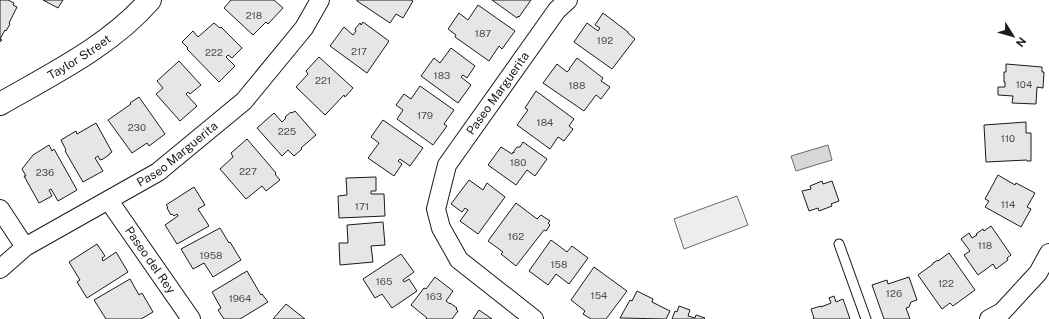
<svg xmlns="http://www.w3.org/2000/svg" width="1049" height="319" font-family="'Public Sans',sans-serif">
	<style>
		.built { fill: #ededed; stroke: #6a6a6a }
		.water { fill: #d7d7d7; stroke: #6a6a6a }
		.building { fill: #e6e6e6; stroke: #1a1a1a }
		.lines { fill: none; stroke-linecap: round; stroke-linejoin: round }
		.service-casing { stroke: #1a1a1a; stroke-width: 11 }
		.minor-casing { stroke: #1a1a1a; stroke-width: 20 }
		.secondary-casing { stroke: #1a1a1a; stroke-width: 24 }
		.service { stroke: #fff; stroke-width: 9 }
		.minor { stroke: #fff; stroke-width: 18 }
		.secondary { stroke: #fff; stroke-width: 22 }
		.labels { text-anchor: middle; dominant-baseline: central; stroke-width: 3; stroke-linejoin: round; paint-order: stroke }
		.number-label { font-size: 10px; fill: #4d4d4d }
		.street-label { font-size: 12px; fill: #1a1a1a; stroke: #fff }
	</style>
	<rect width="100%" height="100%" fill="#fff"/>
	<path class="built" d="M737 196 748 225 684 249 674 219Z"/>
	<path class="water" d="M828 145 832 160 796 171 791 156Z"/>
	<path class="building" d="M0 0H8L14 3 13 5 17 7 9 23 10 24 6 31 5 30 0 39 2 40 0 42Z
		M43 0H63L58 8Z
		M231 0H274L283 8 268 24 266 22 253 35 224 8Z
		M357 0H411L413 1 403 18 396 14 390 23 357 1Z
		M492 0H531L519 17 518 16 517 18Z
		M478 5 515 31 502 49 499 46 489 61 455 37 456 35 448 29 459 13 468 20Z
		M603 13 628 32V33L635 39 612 69 574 42 587 23 598 31 600 28 595 25Z
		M363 22 389 41 367 73 330 46 344 27 353 35 356 31 355 29 360 23 361 25Z
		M214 23 220 28 221 27 242 48 232 58 228 55 226 57 235 66 219 82 187 49 188 48 182 42 193 31 198 37Z
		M451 48 475 66 467 78 463 75 461 77 471 85 458 103 421 76 434 58 440 63Z
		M319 57 353 88 345 97 344 95 325 115 296 87 308 74 306 71Z
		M577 58 603 78 601 81 610 87 601 99 596 95 584 111 543 83 557 64 567 72 570 69H569Z
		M179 61 201 85 190 94 188 92 186 94 197 106 180 121 156 94 163 88 157 81Z
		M1006 64 1042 67V72H1044L1043 88 1037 87 1036 104 1012 103 1013 96 998 95V87H1005V82H1004V72H1006Z
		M420 86 454 110 444 124 447 126 433 145 397 119 403 110 396 105 404 94 411 99Z
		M536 91 574 119 569 126 573 129 564 141 558 137 550 149 517 125 528 110 525 108Z
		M139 97 165 134 149 146 147 143 132 153 108 120 131 104 130 103Z
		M295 111 316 135 301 148 302 149 294 156 288 150 282 156 257 128 274 113 282 122 286 118 285 117 291 112 292 113Z
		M383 120 423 148 410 166 400 159 398 161 402 164 394 176 368 158 379 143 371 137Z
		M1026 122V133H1031V161H1027V160L986 162 984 125Z
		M96 123 112 152 109 154V155L103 159 100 160 98 156 95 158 103 171 83 182 65 151 66 150 61 140 76 131 77 134Z
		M247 139 276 173 275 174 280 180 266 191 262 186 246 199 220 169 233 157 231 153Z
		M523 142 547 159 535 176 527 170 516 185 488 165 501 147 512 154 513 152 514 153V151L517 147H520Z
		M49 145 52 151 54 149 77 190 58 201 51 189 49 190 52 196 39 203 24 176H26L22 169 33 155Z
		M998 175 1015 185 1016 183 1035 193 1027 207 1031 209 1021 227 985 207 989 201 985 199Z
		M376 177V191H371V194H384L385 216 339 218 338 196 347 195 346 178Z
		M469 180 483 190 487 183 505 197 478 234 460 221 468 210 465 208 462 212 451 204Z
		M822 181 823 184 832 181 839 201 831 204 832 206 819 211 818 208 809 211 802 191 811 189 810 186Z
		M194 187 205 205 198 209 209 226 177 244 165 225 178 216 177 214 174 216 172 214 171 215 167 208 168 207 166 205Z
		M516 203 537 219 541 215 550 221 548 223 550 225 546 231 544 230 516 266 501 254 503 252 488 241Z
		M383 222 385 245 371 246 373 262 340 265 339 243H348L347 225Z
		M991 226 1011 255 1007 258 1008 260 996 269 993 264 978 275 964 255 970 251 961 239 969 233 972 238 977 235 976 234 983 229 984 231Z
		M220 228 229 243 230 242 241 260 213 277 204 263 193 269 181 249Z
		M551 240 567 252 572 246 588 258 569 284 556 274 548 285 529 271Z
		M97 244 105 256 102 258 103 261 116 252 128 272 87 298 77 282 80 280 69 262Z
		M949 253 975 290 953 306 950 303 942 309 918 275 933 264V263L938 260V261Z
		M401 254 414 272 403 280 404 282 409 279 417 291 392 308 382 294 375 298 363 279Z
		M594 267 627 291 606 319H591L583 314 585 311 571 300Z
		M247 271 261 295 262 294 268 302 240 319H224L218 310 221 308 212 292Z
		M435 277 453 291 446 301 450 304V303L457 308 456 309 458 311 452 319H426L427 318 411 305 424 288 426 289Z
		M909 277 917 300 911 302 909 307 906 308 910 319H884L872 285 887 280 888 284Z
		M130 279 139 295 142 293 153 312 141 319H106L94 300Z
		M637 291 653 299 652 302 670 311 666 319 620 318 630 300 632 301Z
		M834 296 836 302 843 299 850 319H813L814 318 811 309 821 306V307L831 303 829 298Z
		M286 304 305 319H273Z
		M679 306 690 310 688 316 695 318 696 315 705 318 704 319H672L675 311 677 312Z
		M479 310 492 319H473Z"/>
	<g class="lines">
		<defs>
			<path id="service" d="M839 244 866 319"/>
			<g id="minor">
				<path id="s1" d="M109 201 191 319"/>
				<path d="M0 209 25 247"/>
				<path id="s2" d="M0 269 25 247 158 172 244 101 304 28 320 0"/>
				<path id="s3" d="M534 319 459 260 441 228 436 209 447 165 557 10 568 0"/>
				<path d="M989 319 1002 312 1038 273 1049 253"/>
			</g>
			<g id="secondary">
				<path id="s4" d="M0 104C52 74 110 46 150 0"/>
			</g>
		</defs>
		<use href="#service" class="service-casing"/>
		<use href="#minor" class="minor-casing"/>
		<use href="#secondary" class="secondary-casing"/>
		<use href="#service" class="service"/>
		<use href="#minor" class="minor"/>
		<use href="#secondary" class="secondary"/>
	</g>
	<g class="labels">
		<g class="number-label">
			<text x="254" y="15">218</text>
			<text x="483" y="33">187</text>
			<text x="605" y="40">192</text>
			<text x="359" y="51">217</text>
			<text x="214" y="52">222</text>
			<text x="442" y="75">183</text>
			<text x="323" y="80">221</text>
			<text x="1024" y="84">104</text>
			<text x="577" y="85">188</text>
			<text x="425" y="115">179</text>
			<text x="545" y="122">184</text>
			<text x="137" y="127">230</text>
			<text x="287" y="131">225</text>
			<text x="1008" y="138">110</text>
			<text x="518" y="162">180</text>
			<text x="248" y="171">227</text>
			<text x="45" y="172">236</text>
			<text x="1008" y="204">114</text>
			<text x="362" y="206">171</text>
			<text x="516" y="236">162</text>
			<text x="985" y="245">118</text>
			<text x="211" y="255">1958</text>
			<text x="559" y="264">158</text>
			<text x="384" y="281">165</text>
			<text x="946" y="283">122</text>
			<text x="894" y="293">126</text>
			<text x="599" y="295">154</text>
			<text x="434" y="296">163</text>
			<text x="240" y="298">1964</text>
		</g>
		<g class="street-label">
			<text stroke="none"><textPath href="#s4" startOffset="92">Taylor Street</textPath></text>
			<text stroke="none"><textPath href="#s3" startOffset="285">Paseo Marguerita</textPath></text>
			<text stroke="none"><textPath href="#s2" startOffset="212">Paseo Marguerita</textPath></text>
			<text stroke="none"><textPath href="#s1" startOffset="72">Paseo del Rey</textPath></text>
		</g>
	</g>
	<g transform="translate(1013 36) rotate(127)" stroke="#ffffff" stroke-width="3" paint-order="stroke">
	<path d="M0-3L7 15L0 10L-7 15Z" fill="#1a1a1a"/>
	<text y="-6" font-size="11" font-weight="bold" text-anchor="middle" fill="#1a1a1a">N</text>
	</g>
</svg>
